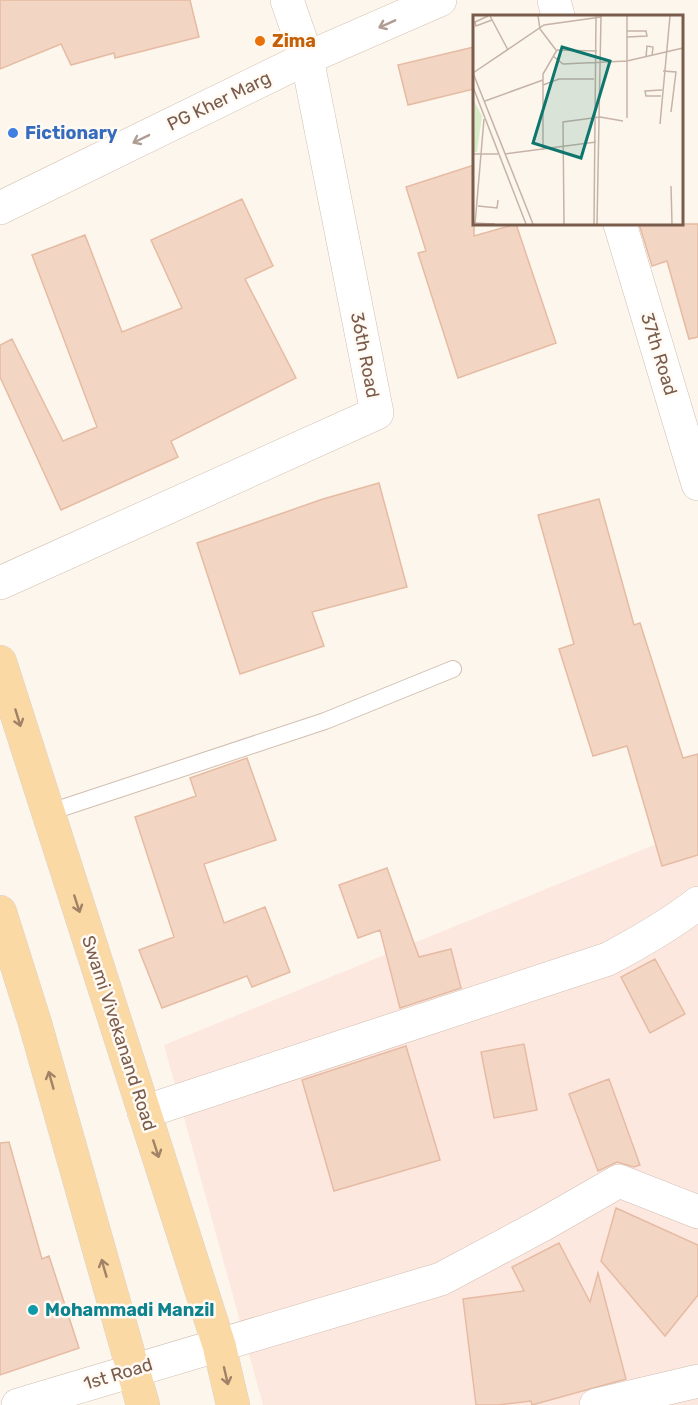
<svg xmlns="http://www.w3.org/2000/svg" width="698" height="1405" font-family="Rubik,sans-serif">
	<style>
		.commercial { fill: #fde8e0 }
		.building { fill: #f3d5c3; stroke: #e6bba3; stroke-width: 1.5 }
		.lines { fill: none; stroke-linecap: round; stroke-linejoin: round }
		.lane-casing { stroke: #d1beb0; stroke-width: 18 }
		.street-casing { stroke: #d1beb0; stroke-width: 34 }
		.secondary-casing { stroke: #d6c0b0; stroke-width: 34 }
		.primary-casing { stroke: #dad1cd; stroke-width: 34 }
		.lane { stroke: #fff; stroke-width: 16 }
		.street { stroke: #fff; stroke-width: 33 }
		.secondary { stroke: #fff; stroke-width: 33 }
		.primary { stroke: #fbd9a5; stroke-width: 33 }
		.oneway { stroke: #af9d94 }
		.oneway2 { stroke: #a18267 }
		.food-dot { fill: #e8710a; stroke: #fffaf3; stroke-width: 2 }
		.shop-dot { fill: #3f7fe0; stroke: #fffaf3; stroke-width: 2 }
		.culture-dot { fill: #0f9aa8; stroke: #fffaf3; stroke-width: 2 }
		.labels { text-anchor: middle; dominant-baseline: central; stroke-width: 5; stroke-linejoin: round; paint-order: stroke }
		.food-label { font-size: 18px; font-weight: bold; fill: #c56008; stroke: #fffaf3; text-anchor: start }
		.street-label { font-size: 18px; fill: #7a5c4d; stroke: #fffaf3 }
		.shop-label { font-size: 18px; font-weight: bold; fill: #366cbe; stroke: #fffaf3; text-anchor: start }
		.culture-label { font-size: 18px; font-weight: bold; fill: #0d838f; stroke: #fffaf3; text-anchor: start }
		.inset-road { fill: none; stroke: #c5b3a7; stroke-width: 1.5 }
		.view { fill: #0f766e; fill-opacity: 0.15; stroke: #0f766e; stroke-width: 3 }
		.inset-edge { fill: none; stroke: #7a5c4d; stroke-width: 3 }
	</style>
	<rect width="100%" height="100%" fill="#fdf6ec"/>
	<path class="commercial" d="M698 827V1405H263L164 1045Z"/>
	<path class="building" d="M0 0H190L199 37 115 58 114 53 71 65 61 44 0 69Z
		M474 47V89L408 105 398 65Z
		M474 165V236L516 224 556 343 458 378 418 253 426 251 406 187Z
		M242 199 273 266 245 279 296 378 171 441 178 457 61 510 0 377V345L12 339 63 441 97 427 32 255 85 235 122 332 182 308 151 240Z
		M639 224H698V337L689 339 667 261 652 266Z
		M379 483 407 587 312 612 324 646 240 674 197 543 323 499Z
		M599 499 634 625 640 623 683 758 698 754V855L662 866 627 746 593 756 559 649 574 644 538 515Z
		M247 758 276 840 204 864 224 923 265 907 290 972 252 987 247 976 162 1008 139 950 174 937 135 817 196 796 190 778Z
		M387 868 419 957 451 949 461 988 400 1008 380 930 358 938 339 885Z
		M655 959 685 1014 650 1033 621 977Z
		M524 1044 537 1110 494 1118 481 1052Z
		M406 1046 440 1160 334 1191 302 1080Z
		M609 1079 640 1165 634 1167 617 1162 598 1171 569 1094Z
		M9 1142 42 1259 49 1256 79 1348 0 1375V1143Z
		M616 1208 698 1245V1295L665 1336 601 1261Z
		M559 1243 590 1302 598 1273 626 1379 532 1405 531 1401 498 1405H476L463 1299 524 1291 512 1267Z"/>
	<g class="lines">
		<defs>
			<path id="lane" d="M47 813 325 721 453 669"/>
			<path id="street" d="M554 0 558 16
				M620 224 698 484
				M0 583 377 413 307 58 287 0
				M144 1112 608 959C640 942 670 925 698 903
				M18 1405 441 1279 544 1224 619 1181 698 1212
				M596 1405 698 1381"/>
			<path id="secondary" d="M0 208 307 58 440 0"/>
			<path id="primary" d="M0 662 219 1345 233 1405
				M0 912 35 1023 143 1405"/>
		</defs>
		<use href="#lane" class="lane-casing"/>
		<use href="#street" class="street-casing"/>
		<use href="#secondary" class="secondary-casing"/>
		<use href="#primary" class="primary-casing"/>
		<use href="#lane" class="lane"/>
		<use href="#street" class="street"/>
		<use href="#secondary" class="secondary"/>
		<use href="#primary" class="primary"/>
	</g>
	<defs><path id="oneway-shaft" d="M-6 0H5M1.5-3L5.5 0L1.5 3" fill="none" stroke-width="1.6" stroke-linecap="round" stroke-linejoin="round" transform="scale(1.5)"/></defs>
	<g class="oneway">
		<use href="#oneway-shaft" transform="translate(387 24) rotate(156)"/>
		<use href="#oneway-shaft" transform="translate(141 139) rotate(154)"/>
	</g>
	<g class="oneway2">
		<use href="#oneway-shaft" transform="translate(18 718) rotate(73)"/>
		<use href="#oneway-shaft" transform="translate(77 904) rotate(72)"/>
		<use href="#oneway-shaft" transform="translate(51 1080) rotate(-106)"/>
		<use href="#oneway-shaft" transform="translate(156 1149) rotate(72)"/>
		<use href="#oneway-shaft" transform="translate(104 1268) rotate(-106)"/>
		<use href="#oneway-shaft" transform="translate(226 1376) rotate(77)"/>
	</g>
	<circle class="food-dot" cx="260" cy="41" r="6"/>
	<circle class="shop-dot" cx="13" cy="133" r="6"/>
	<circle class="culture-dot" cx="33" cy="1310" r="6"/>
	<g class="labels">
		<g class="food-label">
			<text x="272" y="41">Zima</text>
		</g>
		<g class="street-label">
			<text transform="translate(219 101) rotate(-26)">PG Kher Marg</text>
			<text transform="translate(659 354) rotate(73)">37th Road</text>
			<text transform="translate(365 355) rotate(79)">36th Road</text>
			<text transform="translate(119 1033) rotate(72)">Swami Vivekanand Road</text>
			<text transform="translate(118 1374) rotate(-17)">1st Road</text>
		</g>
		<g class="shop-label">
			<text x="25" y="133">Fictionary</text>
		</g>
		<g class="culture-label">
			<text x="45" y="1310">Mohammadi Manzil</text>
		</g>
	</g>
	<g transform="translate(473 15)">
		<rect width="210" height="210" fill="#fdf6ec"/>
		<path d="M0 84 9 101 4 137H0Z" fill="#d8ecc9"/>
		<path class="inset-road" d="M15 1 2 7 3 11 19 5M17 1 35 35M65 1 67 14 83 35M154 16H173L174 21 154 22M84 35 124 36M80 41 90 49 154 46 210 33M173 42 174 31 180 32 179 41M190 56 203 57 198 97M0 58 71 10 128 2M0 58 60 209M70 70 86 64H121M0 72 53 209M188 81H173L172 76 189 75M12 86 70 65M154 103V1M187 109 197 1M70 135V59L84 35M0 139H25M32 139 123 127M198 171 199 209M5 191 24 193 25 185M0 208 22 209M2 209 11 104M91 209 90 107 127 102 150 106M121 209 123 1M124 209 128 1"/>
		<path class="view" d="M89 32 137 46 108 143 60 128Z"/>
		<rect width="210" height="210" class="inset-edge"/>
	</g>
</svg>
